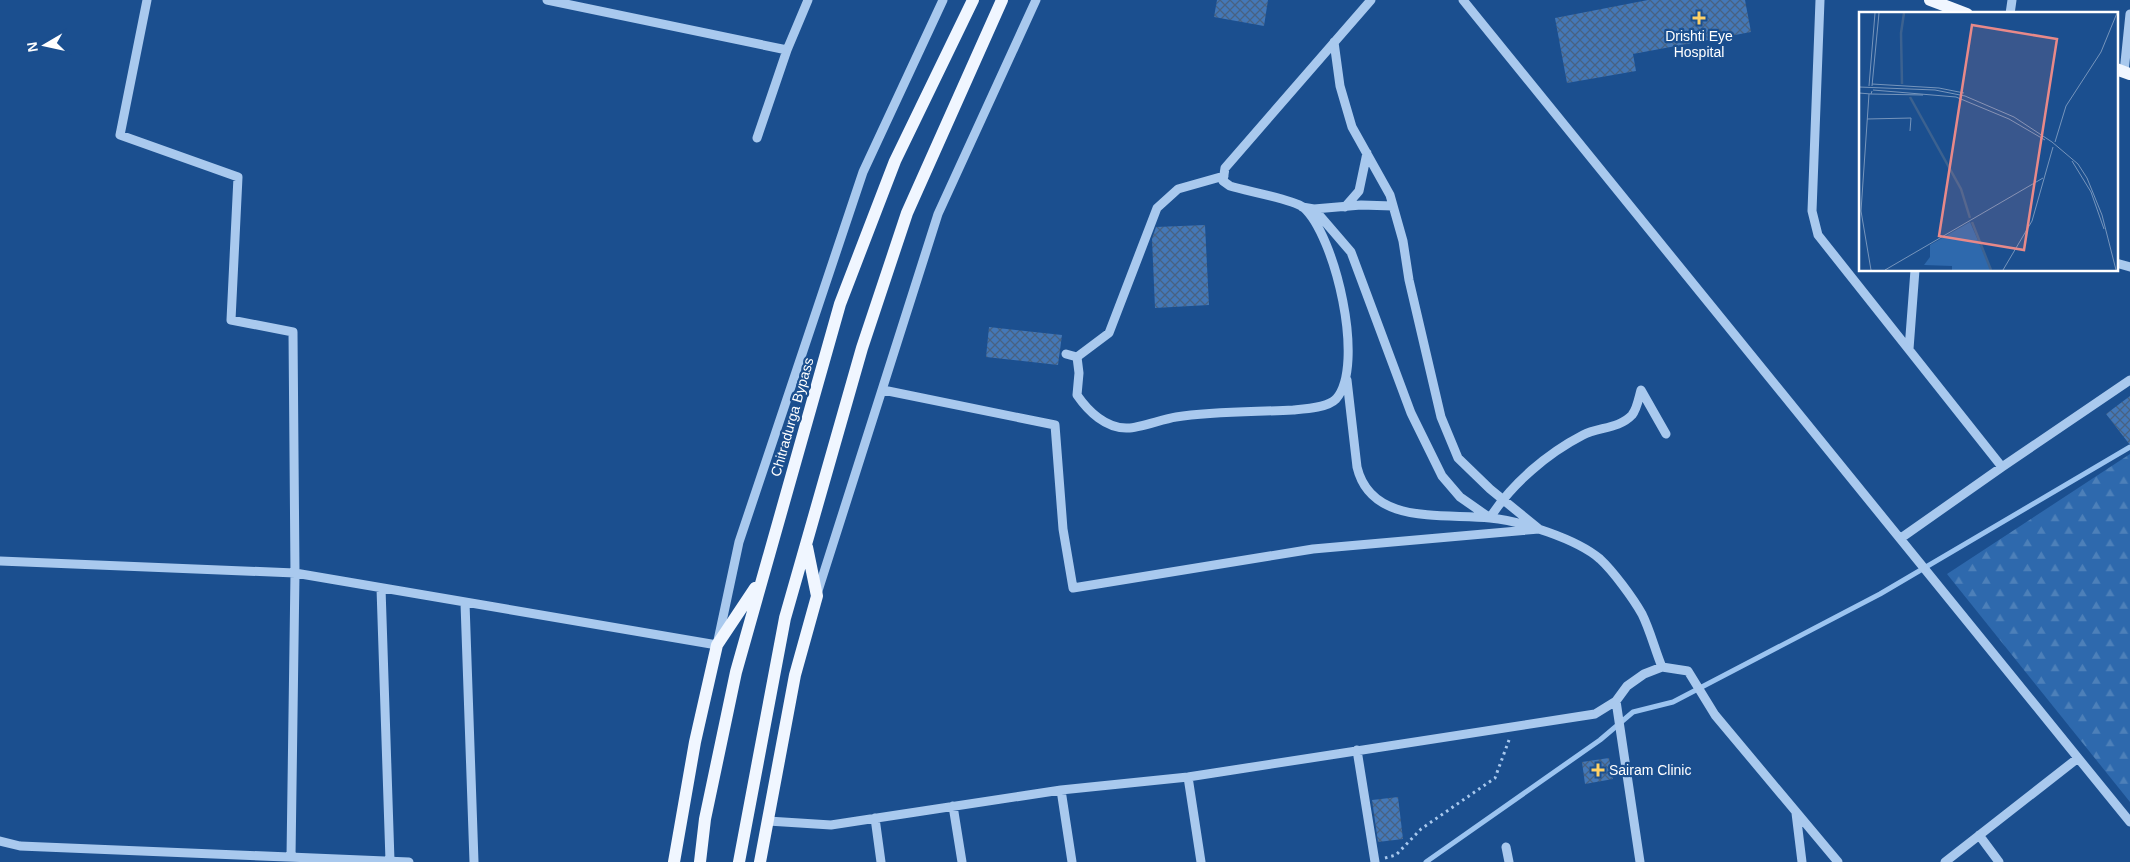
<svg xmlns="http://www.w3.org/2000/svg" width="2130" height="862" font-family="Helvetica,sans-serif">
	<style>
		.forest { fill: url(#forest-firs) }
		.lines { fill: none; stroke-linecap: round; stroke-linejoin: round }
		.stream { stroke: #9cc4f0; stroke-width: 5 }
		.building { fill: url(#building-cross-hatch) }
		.path { stroke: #a9c9ee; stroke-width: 3; stroke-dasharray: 2.5 4; stroke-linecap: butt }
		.minor { stroke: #a9c9ee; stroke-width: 9 }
		.major { stroke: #f0f6ff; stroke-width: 12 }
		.poi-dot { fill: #ffd166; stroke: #1b4f8f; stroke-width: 2 }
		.labels { text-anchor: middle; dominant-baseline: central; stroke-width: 4.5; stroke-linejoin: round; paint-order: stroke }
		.poi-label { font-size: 14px; fill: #fff; stroke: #1b4f8f }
		.street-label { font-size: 14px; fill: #fff; stroke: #1b4f8f }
		.inset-river { fill: none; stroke: #3c6290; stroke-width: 2.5 }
		.inset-road { fill: none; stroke: #7695bc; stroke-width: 1 }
		.view { fill: #e88989; fill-opacity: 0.15; stroke: #e88989; stroke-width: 2.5 }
		.inset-edge { fill: none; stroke: #fff; stroke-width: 2.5 }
	</style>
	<defs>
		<pattern id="forest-firs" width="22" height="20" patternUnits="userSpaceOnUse" patternTransform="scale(1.25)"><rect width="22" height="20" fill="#2e69ad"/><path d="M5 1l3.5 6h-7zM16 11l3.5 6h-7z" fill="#4d80b9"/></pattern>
		<pattern id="building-cross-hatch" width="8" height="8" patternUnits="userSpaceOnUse" patternTransform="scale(1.25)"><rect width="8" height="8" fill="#4478b7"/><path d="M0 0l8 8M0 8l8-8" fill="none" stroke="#486282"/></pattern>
	</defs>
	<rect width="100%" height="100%" fill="#1b4f8f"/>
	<path class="forest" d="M2130 454V802L1947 574Z"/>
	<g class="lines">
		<path class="stream" d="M1426 862 1600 740 1633 712 1673 702 1880 594 2130 447"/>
	</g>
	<path class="building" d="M1217 0H1268L1264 26 1214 17Z
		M1648 0H1745L1751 32 1633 54 1636 71 1567 83 1555 18Z
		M1205 225 1209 305 1155 308 1152 239 1156 227Z
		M989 327 1062 335 1058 365 986 357Z
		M2130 396V445L2106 414Z
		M1609 758 1613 779 1585 784 1582 762Z
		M1398 797 1403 839 1378 842 1372 800Z"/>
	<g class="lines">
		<path class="path" d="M1385 858 1396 855 1421 829 1495 778 1509 740"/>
		<path class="minor" d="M547 0 787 50
			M1463 0 2130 822
			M1820 0 1812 211 1818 235 2002 467 2130 380
			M2010 14 2012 0
			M1334 42 1340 86 1352 127 1390 195 1403 241 1409 280 1441 417 1458 458 1490 489 1539 529
			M2124 72 2130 14
			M757 138 787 50 808 0
			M1302 207 1314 209 1351 252 1411 413 1442 476 1460 497 1490 518C1511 484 1548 453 1583 435 1598 427 1619 429 1632 415 1637 409 1639 397 1641 390L1666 434
			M1345 207 1359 191 1367 153
			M1314 209 1361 205 1393 206
			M2116 263 2130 267
			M1909 349 1915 270
			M1066 354 1077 357 1079 373 1077 395C1088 411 1106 429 1128 428 1139 428 1163 419 1176 417 1214 411 1254 412 1293 410 1305 409 1327 408 1336 399 1366 366 1335 234 1303 207 1292 199 1246 191 1230 186L1223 181 1225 168 1371 0
			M1077 357 1109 333 1157 208 1178 189 1224 176
			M1347 380 1357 467C1371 526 1444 513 1490 518 1521 521 1577 539 1600 559 1613 571 1633 598 1642 614 1650 630 1655 650 1662 667
			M883 390 1055 425 1063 529 1073 588 1313 549 1539 529
			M1901 538 2002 467
			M0 561 295 573 293 332 231 320 238 177 120 135 147 0
			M381 588 390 861
			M817 594 938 214 1036 0
			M465 603 474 862
			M1616 701 1640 862
			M1357 750 1375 862
			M1188 777 1201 862
			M1061 790 1072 862
			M953 806 962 862
			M1796 813 1802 862
			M875 818 881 862
			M768 821 831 825 1061 790 1188 777 1595 714 1616 701 1627 686 1644 674 1662 667 1688 671 1715 715 1838 862
			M1979 835 1999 862
			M0 841 20 846 409 862
			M1506 847 1509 862
			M291 857 295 573 717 645 739 542 863 172 943 0
			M1945 862 2078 758"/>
		<path class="major" d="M1930 0 1967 14
			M2116 69 2130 74
			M674 862 695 742 717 645 755 588
			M700 862 705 819 736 672 840 304 895 161 973 0
			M739 862 785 618 862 348 907 213 1002 0
			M760 862 795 675 817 596 807 547"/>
	</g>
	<g class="poi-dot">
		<path d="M1696.5 10.5h5v5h5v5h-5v5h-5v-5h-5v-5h5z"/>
		<path d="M1595.5 762.5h5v5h5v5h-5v5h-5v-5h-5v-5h5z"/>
	</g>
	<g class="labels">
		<g class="poi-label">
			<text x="1699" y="36">Drishti Eye<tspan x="1699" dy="16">Hospital</tspan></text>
			<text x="1609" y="770" text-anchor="start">Sairam Clinic</text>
		</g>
		<g class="street-label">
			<text transform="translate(792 417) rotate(-74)">Chitradurga Bypass</text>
		</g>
	</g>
	<g transform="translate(1859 12)">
		<rect width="259" height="259" fill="#1b4f8f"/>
		<path d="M111 210 132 258H93V254L65 253 71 245V233Z" fill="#2e69ad"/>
		<path class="inset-river" d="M43 72 42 21 45 1M51 85 102 177 111 206M113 210 132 258"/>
		<path class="inset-road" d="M13 72 80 76 105 81M10 74 16 1M13 74 20 1M0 75 76 78 106 84 155 105 193 130 219 152 228 166 243 203 257 258M14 78 97 85 150 107 186 128M0 81 12 82 13 79M10 82 2 199 12 258M12 82 64 83M8 107 52 106 51 119M196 130 207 94 242 40 258 1M213 149 232 180 245 217M26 258 184 166M144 258 173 209 194 135"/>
		<path class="view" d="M113 13 198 27 165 238 80 224Z"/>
		<rect width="259" height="259" class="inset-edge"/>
	</g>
	<g transform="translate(45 45) rotate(261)" stroke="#1b4f8f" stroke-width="4" paint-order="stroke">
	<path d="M0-4L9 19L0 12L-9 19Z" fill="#ffffff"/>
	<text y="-8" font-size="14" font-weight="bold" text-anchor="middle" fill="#ffffff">N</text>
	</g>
</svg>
